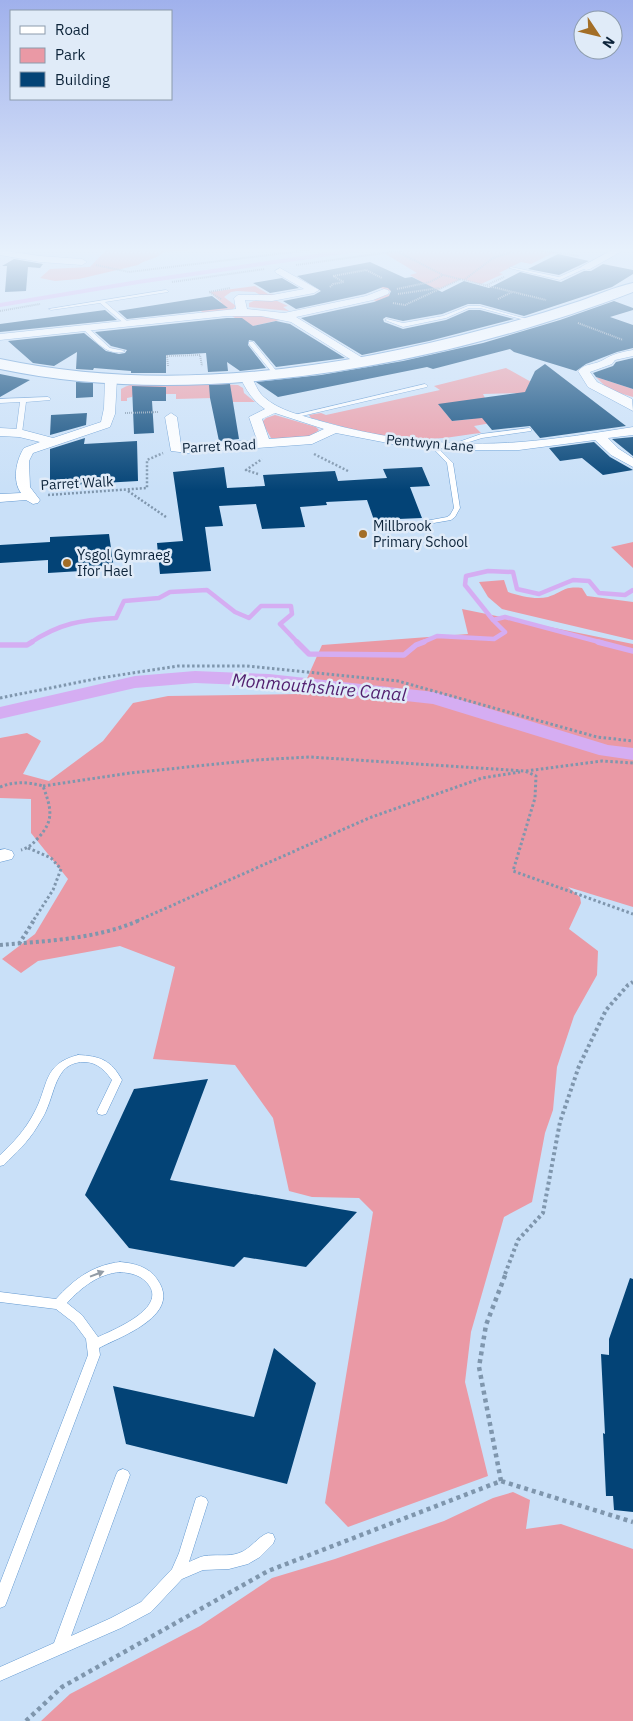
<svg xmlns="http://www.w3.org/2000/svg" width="633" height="1721" font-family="'IBM Plex Sans',sans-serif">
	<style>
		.green { fill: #ea99a5 }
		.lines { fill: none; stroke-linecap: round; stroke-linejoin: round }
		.stream-far2 { stroke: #d5adf2; stroke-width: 4 }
		.stream-far1 { stroke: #d5adf2; stroke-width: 4.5 }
		.stream { stroke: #d5adf2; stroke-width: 5.5 }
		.canal { fill: #d5adf2; fill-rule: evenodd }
		.building { fill: #034376 }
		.lane-casing { stroke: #6399d1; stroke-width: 1 }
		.street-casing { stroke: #6399d1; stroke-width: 1 }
		.secondary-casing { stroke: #6399d1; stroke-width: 2 }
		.path-far4 { stroke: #7f96ad; stroke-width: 2; stroke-dasharray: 1 1; stroke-linecap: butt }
		.path-far3 { stroke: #7f96ad; stroke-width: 2.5; stroke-dasharray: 2 2; stroke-linecap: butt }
		.path-far2 { stroke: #7f96ad; stroke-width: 3; stroke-dasharray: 2.5 2.5; stroke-linecap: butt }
		.path-far1 { stroke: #7f96ad; stroke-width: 4; stroke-dasharray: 3 3; stroke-linecap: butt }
		.path { stroke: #7f96ad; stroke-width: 4.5; stroke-dasharray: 4 4; stroke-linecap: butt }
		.lane { fill: #fff; fill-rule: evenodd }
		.street { fill: #fff; fill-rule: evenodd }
		.secondary { fill: #fff; fill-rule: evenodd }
		.oneway { fill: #929ca6 }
		.poi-dot { fill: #a36e27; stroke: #e0ebf8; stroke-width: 2 }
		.labels { text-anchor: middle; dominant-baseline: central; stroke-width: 5; stroke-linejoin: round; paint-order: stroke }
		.far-street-label { font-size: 14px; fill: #0d243a; stroke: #e0ebf8 }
		.far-poi-label { font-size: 14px; fill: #0d243a; stroke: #e0ebf8; text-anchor: start }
		.water-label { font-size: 18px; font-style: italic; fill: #511e6e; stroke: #e0ebf8 }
	</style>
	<rect width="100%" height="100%" fill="#c9e0f8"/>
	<path class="green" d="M106 250H194L163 252C156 260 146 259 138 265L79 279 55 281 40 278 50 269 90 267Z
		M406 250H537L555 252 531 264 521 262 499 273 503 274 481 284 461 279 401 307 372 300 394 292 374 286 420 281 410 275 417 273 384 253Z
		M255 286 268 294H279L262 296 255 292 237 291 231 292 224 297 236 306 232 310 204 313 196 308 222 303 210 292Z
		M258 299H273L288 306 283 307 289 311 249 307V303Z
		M259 315 284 319 249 327 232 316Z
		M506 368 533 383 534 413 515 393 483 394 485 398 439 405 452 421 472 419 500 404 491 423 474 426 481 433C463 435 444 439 426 439 388 440 347 428 311 418L309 415 321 413 326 415 440 390 434 386Z
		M596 377 633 389V397L609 390Z
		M164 382 238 385 243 388 244 393 255 402H232L213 398 176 399V394H133L132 397 127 398V401H121V389C133 381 150 383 164 382Z
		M275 415 316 427 319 430C307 440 285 442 271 438L262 422 266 418Z
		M633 542V568L611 547Z
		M504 580 508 592C520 596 536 600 548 597 564 592 563 586 582 588L587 596 633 602V640L502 609 488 597 479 582Z
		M462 609 633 644V907L568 887 580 897 581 903 569 929 598 951 597 975 574 1016 557 1067 553 1110 545 1133 532 1202 504 1217 471 1332 465 1382 488 1476 348 1527 325 1503 373 1212 359 1198 312 1197 289 1191 273 1118 235 1065 153 1059 175 967 120 946 38 961 21 973 2 959 35 934 68 879 31 833V799L0 798V738L27 733 41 741 23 774 49 781 103 741 133 703 168 696 300 694 322 645 468 634Z
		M513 1492 530 1500 526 1529 561 1524 633 1549V1721H41L70 1694 200 1626 272 1578 335 1559 444 1521 493 1498Z"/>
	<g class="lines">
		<path class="stream-far2" d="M0 305 138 282 357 250"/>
		<path class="stream-far1" d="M493 620 465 585 466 576 488 571 513 572 517 589 539 594 573 580 589 581 599 593 625 595 633 590
			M30 643C60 623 81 620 116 618L124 601 159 598 170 592 207 590 235 612 249 618 261 606H291L292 614 280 624 298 643
			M421 643 437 636 494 639 505 632 493 620 505 617 603 643"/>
		<path class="stream" d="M297 642 309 654 404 655 416 645 424 642
			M598 642 633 651
			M0 645H27L32 642"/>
		<path class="canal" d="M195 671 269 674 435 692 608 745 633 748V760L599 755 433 704 269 686 195 683 135 688 0 719V707L135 676Z"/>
	</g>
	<path class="building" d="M558 254 589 261 559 275 528 269Z
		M14 259 43 264 40 268 28 267 26 291 5 292 7 266H2Z
		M370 262 405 278 412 277 442 292 464 281 489 288 520 272 561 282 584 271H591L603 264 633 270V274L612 287 524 316 480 304H468L442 314 403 321 386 317 383 319 384 322 403 329 446 320 469 310H480L514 319 429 341 362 355 301 318 374 302 389 296 391 291 388 288 383 287 365 294 296 309 283 301 314 295 321 291 297 276Z
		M282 278 299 288 270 293 253 283Z
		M212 296 228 308 127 319 118 311Z
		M614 301 633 308V310L610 317 633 325V348L617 352 586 364 576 371 514 352 510 349 433 369 427 367 278 397 256 382 321 375 403 361 483 343 560 320Z
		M105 310 117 320 0 332V324Z
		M227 318H242L253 326 276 321 290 324 345 358 276 367 254 341 249 340 248 345 266 368 240 371 227 362 228 371 208 372 206 353 189 354 166 355V373H131V371L94 368 93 370 76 369 77 352 54 366 33 363 8 341 84 333 106 351 119 354 125 353 127 350 111 346 95 332Z
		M633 358V389L596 377 593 373 613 366 616 362Z
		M545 364 626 426 540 438 530 426 492 430 482 418 452 421 438 404 525 392 535 371Z
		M0 374 30 380 0 397Z
		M76 382 93 383V397L76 398Z
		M230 384 239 439 219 441 210 398 209 385Z
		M132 386 166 387V401H152L154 433 134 434Z
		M87 413 86 425 50 435 51 415Z
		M633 437V456L612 439Z
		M85 438 84 444 137 441 138 481 50 486V449Z
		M594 442 610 457 633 470 603 475 582 458 560 461 549 448Z
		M224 467 227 488 265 486 263 475 335 471 338 481 387 478 383 469 422 467 430 486 410 487 422 518 374 520 367 500 326 502 327 505 300 507 305 527 262 529 256 504 219 506 223 526 205 527 211 571 160 574 157 543 183 541 173 472Z
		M109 534 114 569 48 573V560L0 563V545L50 542V537Z
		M208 1079 170 1180 357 1212 306 1267 244 1257 234 1267 129 1248 85 1195 134 1089Z
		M630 1278 633 1279V1512L614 1510 613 1496H606L603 1433 605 1434 601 1354 609 1355V1339Z
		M274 1348 316 1383 287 1484 126 1444 113 1386 254 1417Z"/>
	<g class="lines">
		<defs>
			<path id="lane" d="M584 266 588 267 560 280 509 268 511 267 559 277Z
				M166 290 168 291V292L105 302 129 323 130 324 127 326 100 303 51 310 49 309Z
				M468 306H480L534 321 532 322 480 308H469L446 318 403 327 385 320 387 319 403 323 443 316Z
				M83 327H87L110 348 125 351C108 358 94 339 83 329Z
				M249 342H253L278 373V375H274L249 344Z
				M425 384 428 386 427 387 293 418 290 416Z
				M48 397 51 399 50 400 26 402 22 433 19 435 16 433 20 402 0 403V399Z
				M529 428 531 429V431L482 438 453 447 450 445 481 434Z
				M432 442 453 463 460 508 455 517 451 520 422 525 420 524V522L447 517 450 515 454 508 447 463 430 445V443Z
				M78 1055C100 1056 111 1060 122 1080L106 1114 102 1115 98 1114 97 1111 112 1080 111 1079C105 1070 97 1063 86 1062 56 1061 56 1089 46 1111 44 1116 40 1122 37 1127 28 1142 16 1153 4 1165L0 1166V1155C14 1142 25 1130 34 1113 49 1086 42 1064 78 1055Z
				M120 1262C134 1263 149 1267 157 1279 183 1315 122 1336 99 1348L100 1355 7 1601 5 1606 0 1608V1583L88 1355 86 1339 74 1323 56 1309 0 1302V1292L56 1299C74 1279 93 1265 120 1262ZM120 1272C131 1273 141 1275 148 1284 168 1308 113 1330 98 1337L82 1315 67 1303C82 1287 98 1274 120 1272Z
				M123 1469 128 1471 130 1475 71 1636 111 1618 141 1602 172 1569 179 1553 196 1498 201 1496 206 1498 208 1502 189 1562C194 1560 199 1557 204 1556 216 1554 228 1557 239 1553 251 1549 257 1537 268 1533L273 1534 275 1539 273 1544 260 1557 248 1564 229 1569 203 1570 182 1579 151 1612 121 1628 0 1681V1667L54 1643 116 1475 118 1471Z"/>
			<path id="street" d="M0 250 40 256 82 259 87 262 82 265 40 262 0 255Z
				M612 250H624L590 269 586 270 581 267Z
				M280 268 319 290 314 293 272 301 245 300 247 309 284 313 366 296 384 289 388 290 389 292 388 294 373 300 296 317 366 360 368 362 366 364H358L291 322 261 316H227L0 340V334L236 309 234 298 238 295H272L304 289 276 273 275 271Z
				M633 350V356L615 360 612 364 590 372 597 382 632 399 633 411 588 387 578 371C585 363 595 365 603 360 612 354 622 352 633 350Z
				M246 374 250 375C255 382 257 391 264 397 279 411 304 416 324 422 387 440 454 447 520 442 558 439 595 433 633 427V435L608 438 619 449 633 458V467L611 455 595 440 519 450H459L393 444 336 433 312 444 188 453 171 451 165 417 171 413 177 417 181 445 257 440 249 417 265 409C253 401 246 390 240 377ZM275 413 324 429 309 436 269 439 262 419Z
				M111 376 117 379 115 414 110 427 33 453 29 461 30 487 40 500 38 503 33 504 26 500 0 502V494L21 493C12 481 16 460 24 448L40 442 19 437 0 436V428L19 429 53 438 101 422 104 408 105 379Z
				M5 849 12 851 14 855 12 859 0 862V850Z"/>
			<path id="secondary" d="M633 283V292C443 365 201 411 0 369V359C160 393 332 371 489 328 520 320 550 311 580 301 597 295 615 287 633 283Z"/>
		</defs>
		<use href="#lane" class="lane-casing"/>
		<use href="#street" class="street-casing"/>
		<use href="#secondary" class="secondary-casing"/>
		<path class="path-far4" d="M537 250 579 256
			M398 252 443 275 546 300
			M96 265 129 272 310 250
			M296 265 406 250
			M464 280 493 258 518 250
			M172 282 265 269
			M487 285 504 277
			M330 287 333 284 344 282 333 276 366 270 382 278
			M397 289 430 282 443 275
			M398 294 439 288
			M221 299 209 292 230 288
			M498 299 512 292
			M393 303 405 305 461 279
			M0 311 40 304
			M578 323 623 340
			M168 366 167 356 200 355 202 366
			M125 413 159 412"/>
		<path class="path-far3" d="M314 454 348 471
			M258 474 246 470 262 459
			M128 491 166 517
			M48 495 147 488V460L163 453"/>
		<path class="path-far2" d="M0 698 100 678 178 666H246L398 681 597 737 633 741
			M526 771 602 761 633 763
			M43 786 130 773 255 760 310 757 525 771 536 776 535 798 513 871 633 914
			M0 787C15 781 28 782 43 786 51 808 55 820 38 838 33 844 28 848 21 850
			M28 848 51 858 61 869 53 890 33 921
			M137 921 369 818 482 778 520 772"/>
		<path class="path-far1" d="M19 944 34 920
			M0 945C46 941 98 939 140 920
			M505 1274 518 1240 543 1213 560 1122 579 1066 606 1010 628 985 633 982"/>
		<path class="path" d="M501 1481 479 1367 486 1325 506 1273
			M26 1721 62 1687 268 1571 501 1481 633 1522"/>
		<use href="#lane" class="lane"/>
		<use href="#street" class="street"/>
		<use href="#secondary" class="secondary"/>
	</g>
	<defs><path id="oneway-solid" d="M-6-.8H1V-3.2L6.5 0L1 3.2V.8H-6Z" transform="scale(1.25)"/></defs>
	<use class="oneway" href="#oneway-solid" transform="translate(97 1274) rotate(-21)"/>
	<linearGradient id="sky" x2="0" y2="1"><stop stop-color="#a0b1ec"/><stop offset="0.51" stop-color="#e7f1fc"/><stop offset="1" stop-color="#e7f1fc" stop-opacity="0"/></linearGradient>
	<rect width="633" height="490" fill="url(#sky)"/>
	<g class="poi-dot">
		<circle cx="363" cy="534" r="5"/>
		<circle cx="67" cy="563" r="5"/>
	</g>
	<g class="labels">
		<g class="far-street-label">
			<text transform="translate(430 443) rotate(5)">Pentwyn Lane</text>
			<text transform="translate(219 446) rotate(-3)">Parret Road</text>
			<text transform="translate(77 483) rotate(-3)">Parret Walk</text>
		</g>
		<g class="far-poi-label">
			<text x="373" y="526">Millbrook<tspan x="373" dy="16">Primary School</tspan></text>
			<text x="77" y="555">Ysgol Gymraeg<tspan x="77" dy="16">Ifor Hael</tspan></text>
		</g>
		<g class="water-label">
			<text transform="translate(319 687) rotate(5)">Monmouthshire Canal</text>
		</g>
	</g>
	<rect x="10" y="10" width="162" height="90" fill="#e0ebf8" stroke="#8c9bac"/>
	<rect x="20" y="26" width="25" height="8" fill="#ffffff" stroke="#8c9bac"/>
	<text x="55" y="35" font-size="15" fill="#0d243a">Road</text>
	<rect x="20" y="48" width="25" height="15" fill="#ea99a5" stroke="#8c9bac"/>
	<text x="55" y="60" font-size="15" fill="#0d243a">Park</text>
	<rect x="20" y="72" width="25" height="15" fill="#034376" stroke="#8c9bac"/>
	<text x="55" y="85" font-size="15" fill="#0d243a">Building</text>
	<g transform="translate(598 35) rotate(125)"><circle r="24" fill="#e0ebf8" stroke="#8c9bac"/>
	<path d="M0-4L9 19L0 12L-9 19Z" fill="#a36e27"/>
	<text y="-8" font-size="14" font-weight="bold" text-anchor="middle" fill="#0d243a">N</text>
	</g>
</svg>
